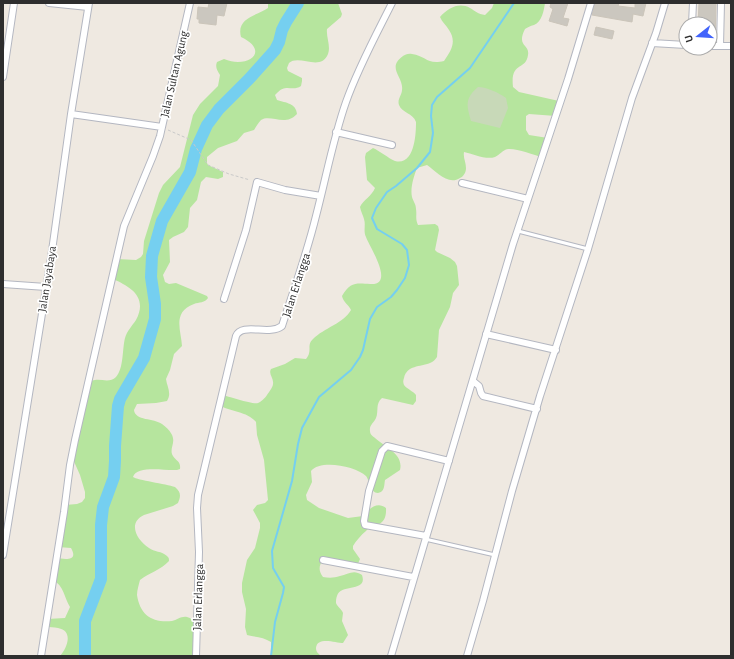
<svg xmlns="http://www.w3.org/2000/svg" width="734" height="659" font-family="'Alegreya Sans',sans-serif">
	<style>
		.green { fill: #b6e59e }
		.cemetery { fill: #c8d9b8 }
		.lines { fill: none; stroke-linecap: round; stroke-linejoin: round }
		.stream { stroke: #75cff0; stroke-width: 2 }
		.river { stroke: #75cff0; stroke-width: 12 }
		.building { fill: #cbc7bf; stroke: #cbc5ba }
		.lane-casing { stroke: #b4b7c1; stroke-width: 5 }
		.street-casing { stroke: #b4b7c1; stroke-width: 8 }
		.path { stroke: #c9c9c9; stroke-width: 1; stroke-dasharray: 3 2; stroke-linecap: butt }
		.lane { stroke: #fff; stroke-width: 3 }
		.street { stroke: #fff; stroke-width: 6 }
		.labels { text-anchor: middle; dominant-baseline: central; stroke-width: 3.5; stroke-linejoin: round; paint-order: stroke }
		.street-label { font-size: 12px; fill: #2e2e2e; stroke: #fff }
	</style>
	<rect width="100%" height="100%" fill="#efe9e1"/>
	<path class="green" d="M268 3H338L342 14 341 17 327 29C326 37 331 46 328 54 321 72 299 54 289 63L287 68 288 71 302 78V81L301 86C292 92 286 83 277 93L275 95 277 100C286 103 296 103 297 114 285 127 271 114 261 120 258 123 256 127 254 130L244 133 237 141 218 148 207 157V163L208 165 223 172V177L218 179 206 177 201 182 197 200 190 208 188 227 184 232 173 237 169 240 170 262 163 275 165 282 169 284 176 283 207 296 208 298C205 303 199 302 194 304 172 312 181 330 182 346L174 354 170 370 166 379C167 387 172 393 167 401L156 403 137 404 134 410C135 421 154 418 162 424 183 440 167 446 173 456 176 461 181 461 180 469L177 470C165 471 137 465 133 477 137 480 166 484 175 487 181 492 181 496 178 503L173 506 144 515C127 523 137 540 149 548 154 552 162 551 167 556 169 558 169 558 169 561 161 570 149 573 140 580 139 584 137 590 137 595 140 615 152 623 172 621 177 620 181 616 187 617 191 618 194 621 197 624L196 656H60C67 648 74 631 58 628 54 627 50 627 46 627L47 619 65 618 70 607C64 597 64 586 53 580L56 558C64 559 79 562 71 548L58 547 65 505 77 504 82 502 85 498V492L80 475 72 457 89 382C91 381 93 380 95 380 102 379 110 383 116 377 124 368 122 350 125 338 127 331 132 326 136 320 148 297 131 287 113 279L117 259 136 260 141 257 143 254 144 241 159 193 163 185 180 167 193 115 200 104 218 86 220 75C217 70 215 67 217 62L224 59C248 69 271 51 241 37 236 18 256 16 268 8Z
		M494 3H545C544 10 542 22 534 25 530 26 528 27 525 29 516 47 530 44 528 55 526 71 510 61 513 87L519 92 559 101 556 116 529 114 526 116V130L529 135 548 138 542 157C534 155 516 148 508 149 502 150 500 155 495 157 486 160 473 154 464 152 463 158 466 162 466 168 466 172 464 176 460 178 448 186 436 171 427 165L417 168C414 176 410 188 412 197 413 201 416 204 416 209 417 215 415 219 418 225L435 224 438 226 439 230 435 250 437 252 450 258 455 262 457 266 459 285 453 293 450 307 439 330 437 357C435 360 433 362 430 363 420 367 407 365 404 378 403 381 403 382 404 385 407 389 413 391 416 395V401L413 405 382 398C375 404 379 411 376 418 374 423 369 425 370 431 370 435 373 436 375 438 385 447 404 454 400 470L385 480C384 485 385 492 378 493 370 493 370 481 366 476 356 466 320 459 311 471L312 482 306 495 307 500 319 508 348 518 363 516C369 509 377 501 386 508 387 528 374 523 366 531 361 535 356 541 353 546V549L360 559 357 566 323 559C319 566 318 570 323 577 329 578 334 578 340 576 348 574 354 569 362 575 368 593 341 583 337 596 336 598 336 601 336 603 337 606 342 610 343 613L342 621 348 635 343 643C336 643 317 636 316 648 316 652 318 653 321 656H271V642C264 637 255 637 247 635L245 627 246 609 242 592V583L247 560 255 548 260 528V523L253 510 257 505 265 503 268 500 264 460 257 435 256 422C247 411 230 412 219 405L221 395C229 396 253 405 258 403 261 402 265 398 267 395 269 392 273 387 273 384 274 378 268 374 271 369L285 364 295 358 306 359C313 351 306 345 313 339 324 328 344 323 351 310 349 305 343 302 342 296 350 282 356 283 370 284 396 286 369 246 366 237 363 231 366 225 364 219 363 215 361 212 360 207 363 200 372 196 375 188L367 180 365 157 366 153 373 148C380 151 388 158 395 161 415 166 416 133 416 122 413 113 402 113 399 105 397 99 402 95 402 90 404 77 386 68 403 56 405 55 408 53 412 54 426 56 427 65 444 61 451 51 457 42 449 30 446 25 442 22 440 17 448 8 459 2 470 8 475 11 478 14 485 15L492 8Z"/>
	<path class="cemetery" d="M478 87C487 87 499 93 506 98L508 108 500 128 471 121C467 106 464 99 478 87Z"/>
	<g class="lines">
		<path class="stream" d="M271 656 275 622 283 593 284 587 273 568 272 551 292 481 298 444 302 428 319 397 351 370 360 357 363 350 370 319 377 307 391 297 397 290 405 278 409 265 407 250 402 244 377 229 372 218 376 208 387 192 396 186 417 168 430 152 433 133 431 116 432 105 437 97 470 68 514 3"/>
		<path class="river" d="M85 656V621L101 579V525L103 507 114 477 115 461V446L118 406 120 399 144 358 155 319V304L151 277 152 256 162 221 190 172 196 149 207 125 219 109 249 79 275 50 279 42 282 30 286 22 298 3"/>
	</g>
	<path class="building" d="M209 3H227L224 16 217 15 216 25 199 23V19H197L198 7 208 8Z
		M551 3H568L563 18 569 19 567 26 549 21 553 9 550 7Z
		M595 3H619L618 6 635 8V3H646L643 16 633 14 632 22 592 15Z
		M699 3H716L715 42H710V24H698Z
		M596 27 614 31 612 39 594 35Z"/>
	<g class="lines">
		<defs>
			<path id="lane" d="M518 231 588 249
				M425 539 495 555"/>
			<path id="street" d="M49 3 88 7
				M692 24 693 3
				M652 43 686 45
				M710 46H731
				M720 46 721 3
				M3 77 14 3
				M71 114 162 127 190 3
				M336 132 392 145
				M462 183 528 199
				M3 284 46 287
				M224 299 246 230 257 182 285 190 321 196
				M486 334 556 350
				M473 381 479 386 481 393 483 396 537 409
				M426 536 365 525 364 521 369 491 382 451 387 446 449 461
				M3 555 51 258 71 114 89 3
				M323 560 413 577
				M41 656 64 512 70 465 75 440 124 226 153 156 160 136 162 127
				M196 656 199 552 197 508 198 495 236 336C242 322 269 336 282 326 294 289 307 253 316 216 326 178 333 139 346 102 358 68 376 35 392 3
				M391 656 513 244 568 79 591 3
				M467 656 483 601 512 491 540 396 588 249 632 98 656 33 665 3"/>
		</defs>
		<use href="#lane" class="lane-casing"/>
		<use href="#street" class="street-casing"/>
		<path class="path" d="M168 130 191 140 208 165 229 174 250 180"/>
		<use href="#lane" class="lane"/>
		<use href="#street" class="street"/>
	</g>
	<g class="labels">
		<g class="street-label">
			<text transform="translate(174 74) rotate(-77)">Jalan Sultan Agung</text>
			<text transform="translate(47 279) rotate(-81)">Jalan Jayabaya</text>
			<text transform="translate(296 285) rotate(-72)">Jalan Erlangga</text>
			<text transform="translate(198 597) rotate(-88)">Jalan Erlangga</text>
		</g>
	</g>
	<rect width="734" height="659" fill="none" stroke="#2e2e2e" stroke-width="8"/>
	<g transform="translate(698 36) rotate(253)"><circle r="19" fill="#ffffff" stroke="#ababab"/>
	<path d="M0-3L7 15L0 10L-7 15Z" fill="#4264fb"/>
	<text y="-6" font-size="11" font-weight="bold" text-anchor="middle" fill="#2e2e2e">U</text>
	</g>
</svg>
